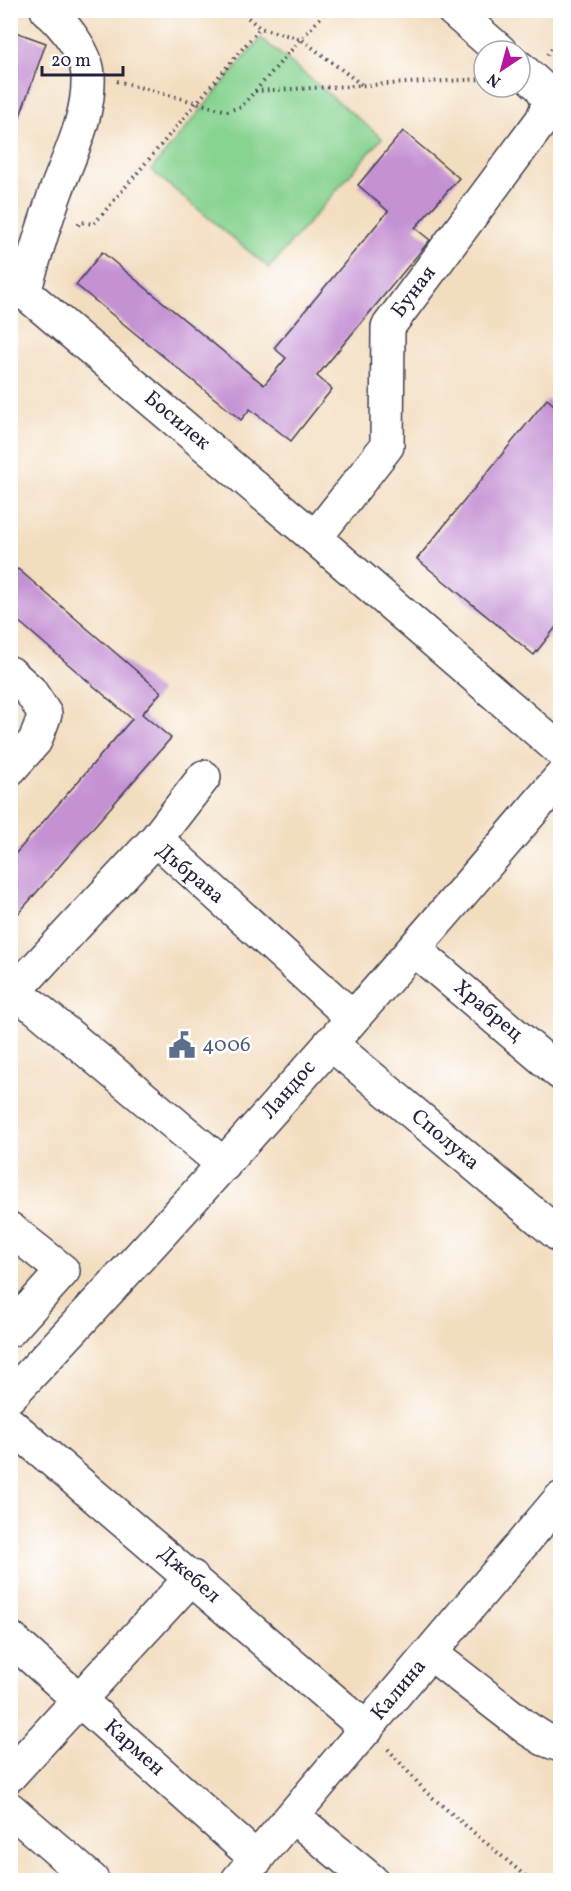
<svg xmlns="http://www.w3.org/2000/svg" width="571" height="1891" font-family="Vollkorn,serif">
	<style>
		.green { fill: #87d390; stroke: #547a66; stroke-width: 1.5 }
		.building { fill: #c491d3 }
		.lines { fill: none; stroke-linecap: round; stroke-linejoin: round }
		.minor-casing { stroke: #413e4f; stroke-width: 36 }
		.path { stroke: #413e4f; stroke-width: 4; stroke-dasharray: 1.5 4.5; stroke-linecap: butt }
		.minor { stroke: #fff; stroke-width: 33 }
		.labels { text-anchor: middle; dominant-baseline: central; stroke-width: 5; stroke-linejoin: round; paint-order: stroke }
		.street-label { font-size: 21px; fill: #22223b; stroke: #fff }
		.service-label { font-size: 21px; fill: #4e5e75; stroke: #fff; text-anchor: start }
	</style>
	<rect width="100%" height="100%" fill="#fff"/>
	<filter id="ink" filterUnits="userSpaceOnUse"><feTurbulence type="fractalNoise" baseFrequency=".0167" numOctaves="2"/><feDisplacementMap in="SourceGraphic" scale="12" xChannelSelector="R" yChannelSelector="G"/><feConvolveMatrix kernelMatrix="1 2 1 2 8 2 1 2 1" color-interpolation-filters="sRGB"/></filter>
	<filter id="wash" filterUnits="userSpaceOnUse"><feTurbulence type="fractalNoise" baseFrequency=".008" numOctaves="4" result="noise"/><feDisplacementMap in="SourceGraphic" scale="24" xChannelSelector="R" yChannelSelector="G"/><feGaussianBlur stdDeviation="1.35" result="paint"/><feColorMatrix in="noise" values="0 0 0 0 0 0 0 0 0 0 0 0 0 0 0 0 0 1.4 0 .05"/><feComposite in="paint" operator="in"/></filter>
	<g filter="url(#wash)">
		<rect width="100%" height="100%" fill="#f3ddbf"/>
		<path class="green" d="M261 38 382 138 269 268 151 170Z"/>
		<g id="blocks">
			<path class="building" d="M10 30 46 43 11 141H10Z
				M403 131 459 178 415 228 430 240 317 376 332 389 291 441 250 409 241 420 76 285 102 252 264 385 286 358 274 348 388 211 358 185Z
				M547 399 560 410V622L534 655 417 559Z
				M18 569 161 692 142 714 171 738 10 923V860L132 719 10 614V578Z"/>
		</g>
	</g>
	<g filter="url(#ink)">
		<use href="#blocks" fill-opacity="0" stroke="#413e4f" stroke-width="1.5"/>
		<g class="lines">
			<defs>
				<path id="minor" d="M453 10 500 51
					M10 289 24 292 315 538 560 750
					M24 292C34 258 44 224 56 191 70 154 90 115 88 75 87 53 63 23 47 10
					M315 538 387 446 388 327 542 120 549 103 542 88 520 68
					M10 673 30 691 45 714 35 741 10 769
					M156 839 204 777
					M415 950 560 1073
					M13 993 156 839 353 1018
					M10 995 13 993 35 1007 224 1165
					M330 1043 560 1236
					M10 1229 63 1271 10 1330
					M10 1396C200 1195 382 988 560 778
					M10 1424 367 1729
					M10 1638 257 1859
					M430 1653 528 1729 544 1739 560 1745
					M10 1775 192 1577
					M10 1809 92 1880
					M293 1816 371 1880
					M238 1880 560 1499"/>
			</defs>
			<use href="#minor" class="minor-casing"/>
			<path class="path" d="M239 10 260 28 301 39 362 85
				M547 55 560 39
				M117 81 227 111 241 107 327 10
				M255 91 484 79
				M78 225 81 222 94 224 260 28
				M388 1749 426 1792 530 1880"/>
			<use href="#minor" class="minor"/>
		</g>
	</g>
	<defs>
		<symbol id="civic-bare" viewBox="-9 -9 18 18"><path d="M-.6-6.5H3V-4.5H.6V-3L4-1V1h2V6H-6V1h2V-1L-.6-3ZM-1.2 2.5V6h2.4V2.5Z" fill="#5c6f8a" stroke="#fff" stroke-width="2.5" paint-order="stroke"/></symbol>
	</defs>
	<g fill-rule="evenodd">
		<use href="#civic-bare" x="163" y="1026" width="38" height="38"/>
	</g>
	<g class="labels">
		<g class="street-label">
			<text transform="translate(414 292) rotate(-53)">Буная</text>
			<text transform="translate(177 421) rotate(40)">Босилек</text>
			<text transform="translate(190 874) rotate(40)">Дъбрава</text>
			<text transform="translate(488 1011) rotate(40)">Храбрец</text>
			<text transform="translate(289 1090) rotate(-49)">Ландос</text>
			<text transform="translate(445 1140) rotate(40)">Сполука</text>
			<text transform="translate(189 1575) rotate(41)">Джебел</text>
			<text transform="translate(399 1690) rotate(-50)">Калина</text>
			<text transform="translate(134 1748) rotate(42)">Кармен</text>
		</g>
		<g class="service-label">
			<text x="202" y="1045">4006</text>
		</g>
	</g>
	<rect width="571" height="1891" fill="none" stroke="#fff" stroke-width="36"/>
	<g transform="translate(502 69) rotate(216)"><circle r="28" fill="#ffffff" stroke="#a7a7b1" stroke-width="1.5"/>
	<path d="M0-4.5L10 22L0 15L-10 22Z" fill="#b5179e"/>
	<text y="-9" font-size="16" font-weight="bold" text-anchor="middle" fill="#22223b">N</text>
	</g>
	<path d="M42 66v9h81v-9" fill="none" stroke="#22223b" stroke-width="3"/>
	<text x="51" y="66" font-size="18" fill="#22223b" stroke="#ffffff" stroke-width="4.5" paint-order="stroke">20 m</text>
</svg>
